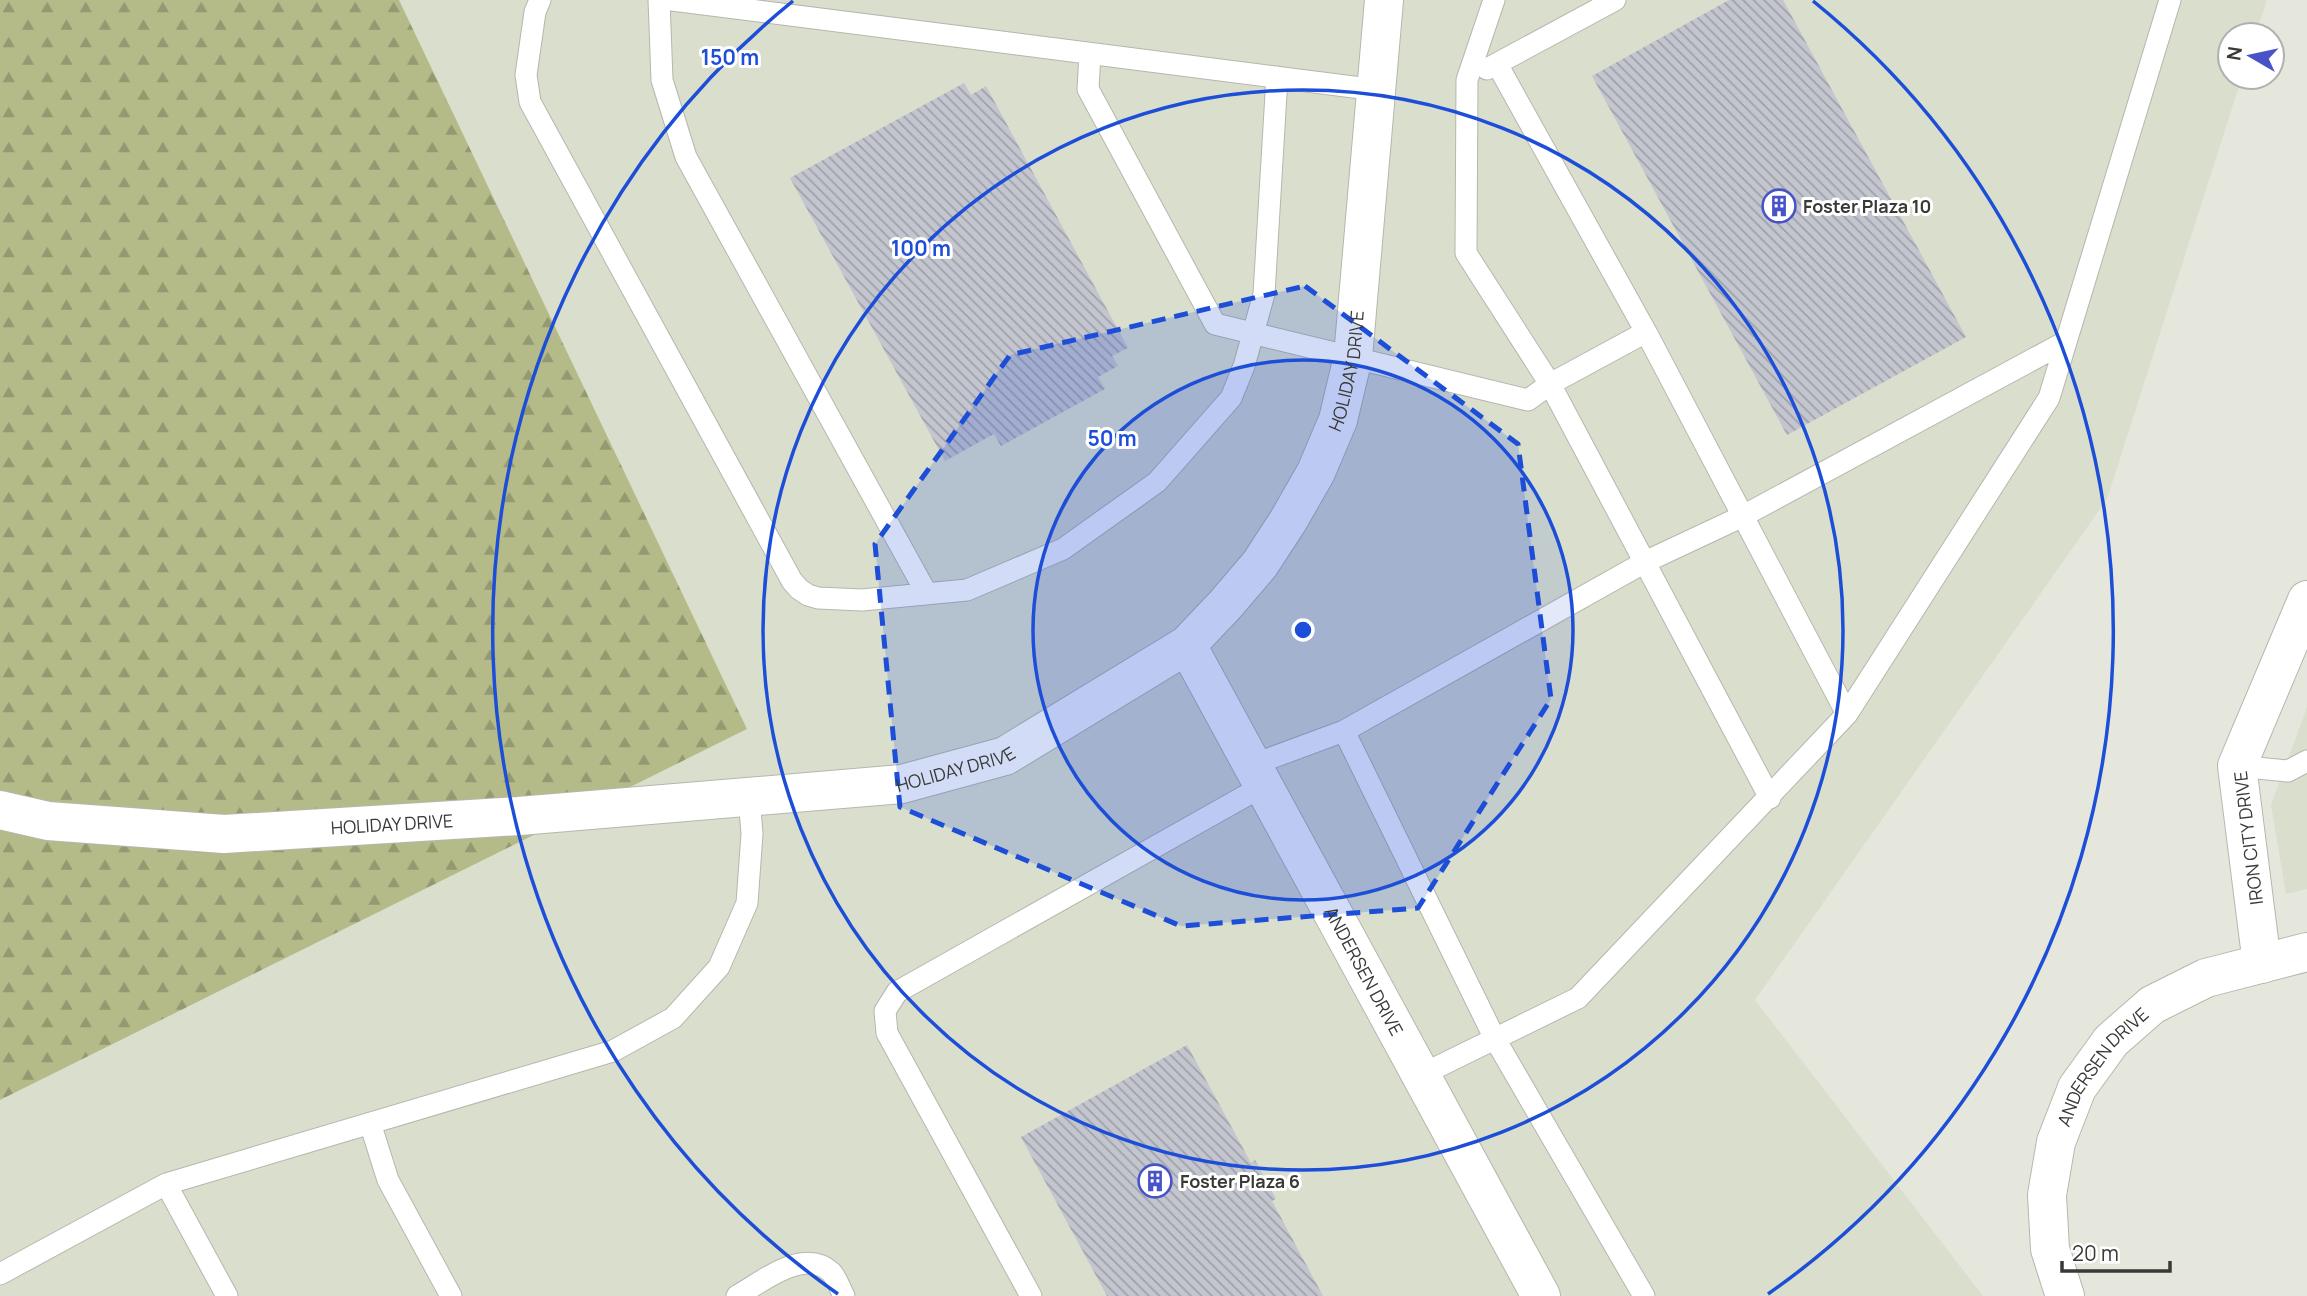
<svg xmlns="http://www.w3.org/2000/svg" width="2307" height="1296" font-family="Manrope,sans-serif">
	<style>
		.built { fill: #dadecc }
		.forest { fill: url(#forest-firs) }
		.building { fill: url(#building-back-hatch) }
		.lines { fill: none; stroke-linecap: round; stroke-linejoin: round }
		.service-casing { stroke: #b5b7ad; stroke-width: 23 }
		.minor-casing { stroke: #b5b7ad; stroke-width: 40 }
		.service { stroke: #fff; stroke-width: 21 }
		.minor { stroke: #fff; stroke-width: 38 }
		.marked { fill: #1d4ed8; fill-opacity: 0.2; stroke: #1d4ed8; stroke-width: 5; stroke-dasharray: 14 9; stroke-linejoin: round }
		.ring { fill: none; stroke: #1d4ed8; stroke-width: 3.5 }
		.labels { text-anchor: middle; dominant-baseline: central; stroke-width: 6; stroke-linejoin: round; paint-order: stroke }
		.poi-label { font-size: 18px; font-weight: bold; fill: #393a36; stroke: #fff; text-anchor: start }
		.street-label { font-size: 18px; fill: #393a36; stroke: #fff }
		.centre { fill: #1d4ed8; stroke: #fff; stroke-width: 3.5 }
		.ring-label { font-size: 21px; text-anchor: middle; font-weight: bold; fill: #1d4ed8; stroke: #fff; stroke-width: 6; stroke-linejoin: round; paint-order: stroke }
	</style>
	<defs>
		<pattern id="forest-firs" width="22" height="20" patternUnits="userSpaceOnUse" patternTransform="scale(1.75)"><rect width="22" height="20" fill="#b4bb88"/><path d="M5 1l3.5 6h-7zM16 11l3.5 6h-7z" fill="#939970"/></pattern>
		<pattern id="building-back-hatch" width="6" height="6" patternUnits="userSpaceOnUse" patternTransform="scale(1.75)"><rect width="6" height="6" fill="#c3c5cf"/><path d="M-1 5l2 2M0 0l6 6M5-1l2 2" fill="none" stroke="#9fa1a9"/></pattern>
	</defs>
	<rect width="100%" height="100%" fill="#e5e7dd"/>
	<path class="built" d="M399 0H2267L2255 35H2230V77H2242L2107 499 1755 1000 1983 1296H0V1100L747 729Z
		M2307 707V889L2286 894 2271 805Z"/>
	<path class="forest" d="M0 0H399L747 729 0 1100Z"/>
	<path class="building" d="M1729 0H1783L1966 337 1787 435 1592 76Z
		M964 83 971 95 986 86 1128 348 1112 356 1118 366 1098 377 1105 389 1001 446 994 434 945 461 790 178Z
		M1187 1045 1251 1163 1255 1160 1276 1199 1272 1201 1323 1296H1107L1021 1137Z"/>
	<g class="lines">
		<defs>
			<path id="service" d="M540 0 535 12 526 75 530 102 792 581 799 589 808 595 818 598 862 600 967 590 1063 549 1157 482 1231 398 1244 366 1264 294 1277 77
				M659 0 662 80 686 157 927 594
				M672 0 1377 90
				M1494 0 1467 80 1466 253 1550 384 1770 798
				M1090 54 1088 89 1215 324 1528 400 1550 384 1646 332
				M1497 64 1646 332 1847 714
				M1487 69 1615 0
				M1344 731 1495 1039 1644 1296
				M1252 765 1344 731 1645 562 1743 516 2065 342
				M2237 766 2288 771 2307 761
				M1421 1075 1578 998 1847 714 2049 398 2170 0
				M370 1123 388 1180 451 1296
				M166 1184 227 1296
				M0 1274 166 1184 613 1051 673 1018 719 967 747 903 752 834 749 797
				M737 1296C762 1282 803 1247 831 1272 837 1278 840 1289 844 1296
				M1031 1296 887 1033 885 1011 897 992 1263 786"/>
			<g id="minor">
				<path id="s1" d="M1187 645 1541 1296"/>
				<path id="s2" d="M0 810 48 821 224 834 519 816 902 784 1005 756 1187 645 1225 605 1260 564 1288 521 1316 472 1338 420 1353 357 1384 0"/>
				<path d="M2262 964 2237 766 2307 600"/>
				<path id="s3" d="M2065 1296 2050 1249 2047 1195 2056 1142 2077 1088 2111 1041 2152 1005 2206 978 2307 952"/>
			</g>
		</defs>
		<use href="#service" class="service-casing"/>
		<use href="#minor" class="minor-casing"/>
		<use href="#service" class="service"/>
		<use href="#minor" class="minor"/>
	</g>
	<path class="marked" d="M1305 286 1518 444 1551 699 1418 908 1181 926 900 807 875 544 1010 355Z"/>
	<circle cx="1303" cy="630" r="270" fill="#1d4ed8" fill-opacity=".12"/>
	<g class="ring">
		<circle cx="1303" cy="630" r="270"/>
		<circle cx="1303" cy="630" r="540"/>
		<path d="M838 1294A810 810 0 0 1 793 1M1813 1A810 810 0 0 1 1768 1294"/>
	</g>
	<defs>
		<symbol id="building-ring" viewBox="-11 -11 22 22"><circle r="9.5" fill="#fff" stroke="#4953c8" stroke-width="1.5"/><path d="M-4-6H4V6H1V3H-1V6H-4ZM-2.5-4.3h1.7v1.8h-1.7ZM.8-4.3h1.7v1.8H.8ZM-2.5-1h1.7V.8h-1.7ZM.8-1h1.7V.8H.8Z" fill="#4953c8"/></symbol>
	</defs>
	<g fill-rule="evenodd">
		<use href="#building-ring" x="1760" y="187" width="38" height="38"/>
		<use href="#building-ring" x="1136" y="1162" width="38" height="38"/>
	</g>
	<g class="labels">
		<g class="poi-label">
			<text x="1803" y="206">Foster Plaza 10</text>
			<text x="1180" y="1181">Foster Plaza 6</text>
		</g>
		<g class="street-label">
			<text stroke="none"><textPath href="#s2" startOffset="1549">HOLIDAY DRIVE</textPath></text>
			<text stroke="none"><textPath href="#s2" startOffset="961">HOLIDAY DRIVE</textPath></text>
			<text stroke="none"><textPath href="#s2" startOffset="394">HOLIDAY DRIVE</textPath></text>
			<text transform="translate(2248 838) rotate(-97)">IRON CITY DRIVE</text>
			<text stroke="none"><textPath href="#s1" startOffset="371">ANDERSEN DRIVE</textPath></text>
			<text stroke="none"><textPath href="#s3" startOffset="247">ANDERSEN DRIVE</textPath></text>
		</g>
	</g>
	<circle cx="1303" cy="630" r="10" class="centre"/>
	<g class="ring-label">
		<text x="730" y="65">150 m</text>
		<text x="921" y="256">100 m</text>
		<text x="1112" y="446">50 m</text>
	</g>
	<g transform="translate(2251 56) rotate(279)"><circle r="33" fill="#ffffff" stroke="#b0b0af" stroke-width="2"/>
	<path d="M0-5L12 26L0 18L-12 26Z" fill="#4953c8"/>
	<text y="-10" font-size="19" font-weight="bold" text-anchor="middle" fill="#393a36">N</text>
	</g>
	<path d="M2062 1261v10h108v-10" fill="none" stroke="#393a36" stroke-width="3.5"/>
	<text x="2072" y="1261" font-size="21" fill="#393a36" stroke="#ffffff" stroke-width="5" paint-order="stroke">20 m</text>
</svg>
